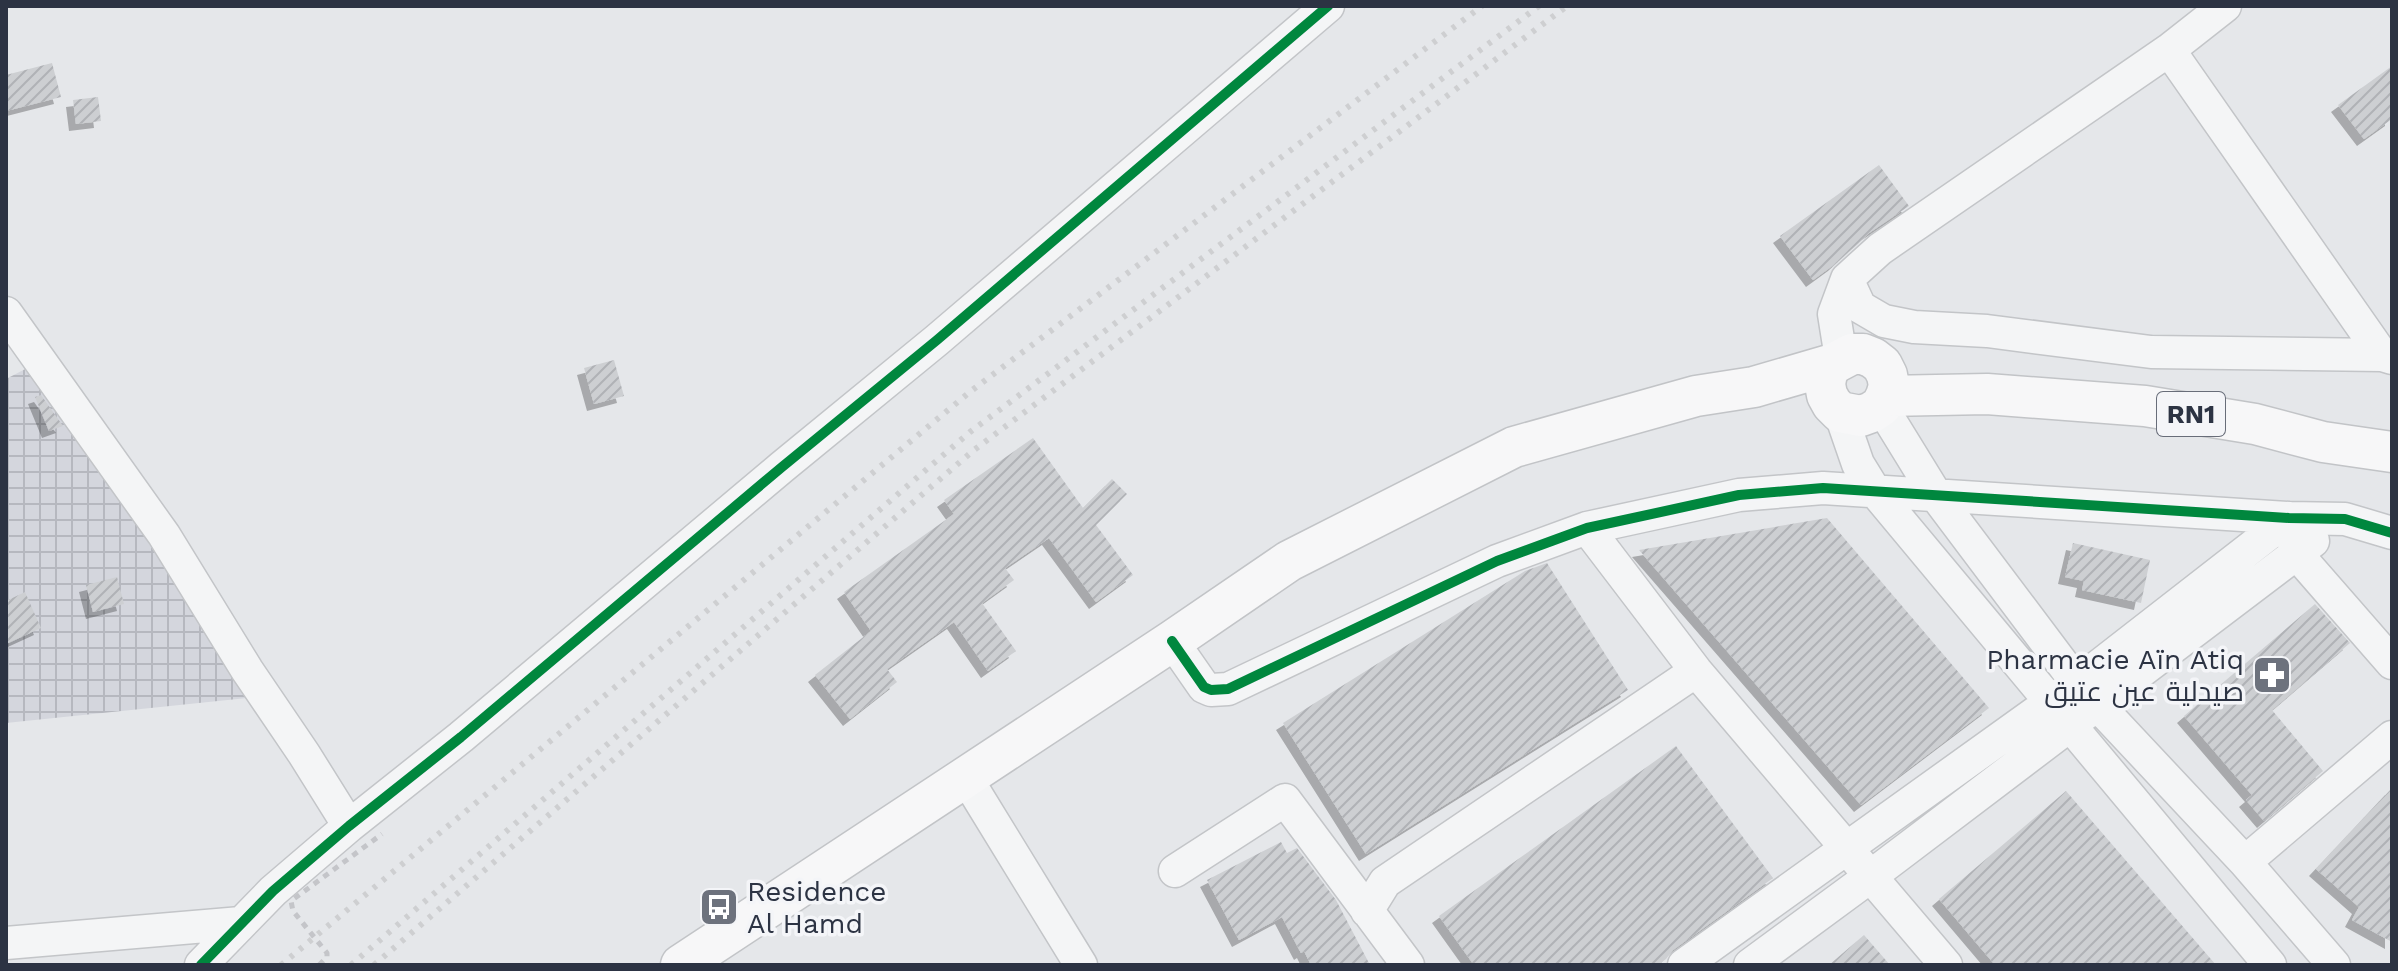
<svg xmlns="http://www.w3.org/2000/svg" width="2398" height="971" viewBox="0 0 2398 971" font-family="'Work Sans',Cairo,sans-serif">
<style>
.industrial{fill:url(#industrial-grid)}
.building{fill:url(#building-hatch);filter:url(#shadow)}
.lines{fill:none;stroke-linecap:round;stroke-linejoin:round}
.minor-casing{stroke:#c3c5c8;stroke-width:35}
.major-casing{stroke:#c2c4c7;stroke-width:43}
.minor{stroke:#f4f5f6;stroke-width:32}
.major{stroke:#f7f7f8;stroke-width:40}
.rail{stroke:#cecfd1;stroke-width:6;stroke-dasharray:4 8;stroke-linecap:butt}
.path-bridge{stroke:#c4c5c9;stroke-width:5;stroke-dasharray:6 6;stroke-linecap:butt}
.cycleway-casing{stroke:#f4f5f8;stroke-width:15}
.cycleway{stroke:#00873e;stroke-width:10}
.labels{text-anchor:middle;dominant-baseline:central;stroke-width:7;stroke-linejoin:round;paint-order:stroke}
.shield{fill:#f4f5f8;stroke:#686d79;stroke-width:2}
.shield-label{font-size:26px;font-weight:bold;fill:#2c3343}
.poi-label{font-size:28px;fill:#2c3343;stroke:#f4f5f8;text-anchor:end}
</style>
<defs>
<pattern id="industrial-grid" width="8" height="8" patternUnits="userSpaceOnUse" patternTransform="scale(2)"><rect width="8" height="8" fill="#d4d6dd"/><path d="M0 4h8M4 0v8" fill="none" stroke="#b6b8bf"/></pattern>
<pattern id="building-hatch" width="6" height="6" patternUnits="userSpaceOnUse" patternTransform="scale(2)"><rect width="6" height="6" fill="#cdcfd2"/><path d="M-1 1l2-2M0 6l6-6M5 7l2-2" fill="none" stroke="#b0b2b6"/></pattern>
<filter id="shadow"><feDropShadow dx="-7" dy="7" stdDeviation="0" flood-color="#0004"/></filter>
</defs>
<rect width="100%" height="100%" fill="#e5e7ea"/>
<path class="industrial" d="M35,364L247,698L6,723V379Z"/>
<path class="building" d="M52,63L61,97L6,111V75Z
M2392,66V119L2364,139L2338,105Z
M98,97L101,121L76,124L73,100Z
M1879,165L1909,206L1869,233L1835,264L1813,280L1780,236Z
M614,360L624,396L594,404L584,368Z
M41,395L63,426L49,431L35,397Z
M1033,438L1083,508L1112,479L1127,494L1096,525L1133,575L1096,602L1049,538L1005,568L1014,580L982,603L1016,651L988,671L954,622L887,669L897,682L850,719L815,675L871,631L844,592L954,514L944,500Z
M1827,518L1989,708L1861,805L1639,550Z
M2073,543L2150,560L2141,603L2082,590L2084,581L2065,577Z
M1547,563L1628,690L1366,854L1283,723L1525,571Z
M117,577L124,604L93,612L86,585Z
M25,592L41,628L6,644V601Z
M2315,604L2350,643L2272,710L2323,771L2264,821L2246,800L2252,795L2184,716Z
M1676,746L1773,878L1673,950L1666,959L1658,965H1474L1439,916Z
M2392,788V942L2352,920L2359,907L2316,869Z
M2066,791L2216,965H1995L1939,899Z
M1281,842L1287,853L1297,848L1336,900L1370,965H1311L1304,951L1301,953L1282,917L1239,940L1207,880Z
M1864,935L1890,965H1829Z"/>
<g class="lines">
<defs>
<path id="minor" d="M2225,6L2169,50L1880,249L1847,279L1860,307L1884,321L1914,327L1987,331L2151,352L2382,355L2392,358
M2169,50L2382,355
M6,313L164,535L247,670L304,754L349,826
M1841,358L1834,314L1847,279
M1881,406L1937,497L2077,683L2245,862L2334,965
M1840,412L1858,464L1874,490L2270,965
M1587,528L1696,671L1946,965
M1172,641L1204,687L1211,690L1228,689L1497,561L1587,528L1739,495L1823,488L2289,518L2345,519L2392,533
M965,776L1081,965
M2245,862L2392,737
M1175,871L1285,800L1408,965
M1367,911L1385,882L1696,671
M6,943L241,923
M201,965L273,891L349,826L461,737L782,467L937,340L1328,6
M1684,965L2077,683L2289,518L2296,553L2392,663
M1750,965L1871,876L2313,541"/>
<path id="major" d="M1886,396L1987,394L2145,406L2255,424L2323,442L2392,452
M681,965L1172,641L1289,561L1514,447L1696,396L1754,387L1833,364L1852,354H1863L1873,358L1882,365L1887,375L1889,386L1886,396L1881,406L1872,412L1861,416L1840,412L1832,404L1827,395L1825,384L1827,373L1833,364"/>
</defs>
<use href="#minor" class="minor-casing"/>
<use href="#major" class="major-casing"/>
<use href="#minor" class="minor"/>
<use href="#major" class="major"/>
<path class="rail" d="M281,965L971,391L1482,6
M351,965L970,432L1539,6
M374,965L974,450L1567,6"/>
<path class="path-bridge" d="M319,965L327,957V953L293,911L291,901L382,834"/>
<defs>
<path id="cycleway" d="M1172,641L1204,687L1211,690L1228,689L1497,561L1587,528L1739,495L1823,488L2289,518L2345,519L2392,533
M201,965L273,891L349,826L461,737L782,467L937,340L1328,6"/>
</defs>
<use href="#cycleway" class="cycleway-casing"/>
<use href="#cycleway" class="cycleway"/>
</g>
<defs>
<symbol id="pharmacy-square" viewBox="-11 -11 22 22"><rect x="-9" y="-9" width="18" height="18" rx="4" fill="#6d727d" stroke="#f4f5f8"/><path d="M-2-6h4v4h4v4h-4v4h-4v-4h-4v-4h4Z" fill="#fff"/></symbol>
<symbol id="bus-square" viewBox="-11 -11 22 22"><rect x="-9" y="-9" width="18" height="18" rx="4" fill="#6d727d" stroke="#f4f5f8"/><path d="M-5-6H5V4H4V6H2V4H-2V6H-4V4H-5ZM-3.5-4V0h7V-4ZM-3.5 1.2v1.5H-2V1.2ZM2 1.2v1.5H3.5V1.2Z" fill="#fff"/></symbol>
</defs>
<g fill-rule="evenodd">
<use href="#pharmacy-square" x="2250" y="653" width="44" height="44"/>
<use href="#bus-square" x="697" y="885" width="44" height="44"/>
</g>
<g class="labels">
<rect class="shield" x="2157" y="392" width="68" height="44" rx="6"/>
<g class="shield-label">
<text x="2191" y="414">RN1</text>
</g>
<g class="poi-label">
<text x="2244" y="659">Pharmacie Aïn Atiq<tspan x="2244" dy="32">صيدلية عين عتيق</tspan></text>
<text x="747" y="891" text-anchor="start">Residence<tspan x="747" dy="32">Al Hamd</tspan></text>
</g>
</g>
<rect width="2398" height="971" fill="none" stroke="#2c3343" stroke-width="16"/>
</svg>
